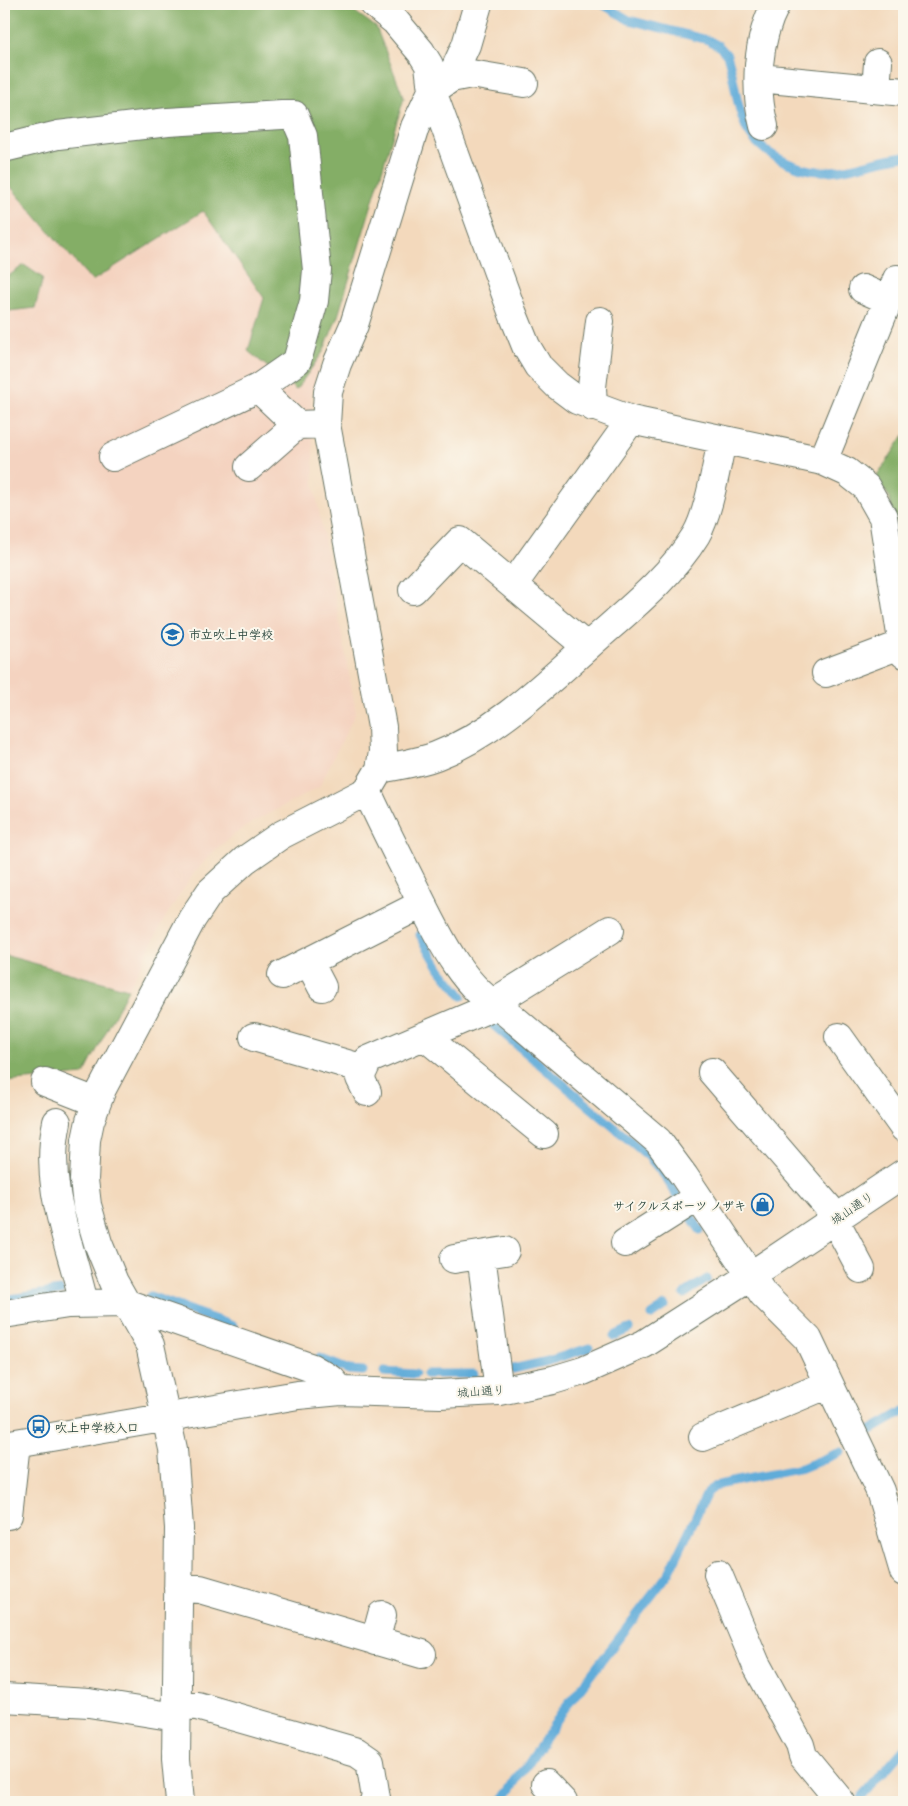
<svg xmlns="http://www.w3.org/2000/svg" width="908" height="1806" viewBox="0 0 908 1806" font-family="Delius,'Klee One',sans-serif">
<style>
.built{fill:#f4d3c0}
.forest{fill:#84ae66;stroke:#52764d}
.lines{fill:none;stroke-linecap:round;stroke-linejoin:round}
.stream{stroke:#61acd9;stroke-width:9}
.minor-casing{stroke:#697464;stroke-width:30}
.minor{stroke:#fff;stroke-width:28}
.labels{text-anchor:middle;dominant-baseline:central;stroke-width:4;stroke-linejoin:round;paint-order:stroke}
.poi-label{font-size:12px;font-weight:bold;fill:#1f3d34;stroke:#fbf7ec;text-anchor:start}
.street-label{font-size:12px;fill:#1f3d34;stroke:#fbf7ec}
</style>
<rect width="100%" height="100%" fill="#fbf7ec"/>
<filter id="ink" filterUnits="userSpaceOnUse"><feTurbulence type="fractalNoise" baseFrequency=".02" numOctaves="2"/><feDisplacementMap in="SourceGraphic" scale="10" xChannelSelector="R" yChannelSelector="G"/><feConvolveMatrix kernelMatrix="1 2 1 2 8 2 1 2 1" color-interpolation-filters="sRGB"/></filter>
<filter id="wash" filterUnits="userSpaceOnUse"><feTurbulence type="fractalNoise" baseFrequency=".0096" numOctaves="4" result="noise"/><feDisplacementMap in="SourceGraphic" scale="20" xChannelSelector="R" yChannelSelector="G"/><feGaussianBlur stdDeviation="1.12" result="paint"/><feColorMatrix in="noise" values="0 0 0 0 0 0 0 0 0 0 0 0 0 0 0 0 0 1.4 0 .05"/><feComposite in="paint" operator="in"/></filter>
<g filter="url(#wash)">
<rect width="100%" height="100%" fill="#f3d9bc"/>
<path class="built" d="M4,162L208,200L323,352L311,393L314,484L356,712L319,787L253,822L233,835L214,851L194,873L166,916L84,1075L39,1055L4,990Z"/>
<path class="forest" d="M4,4H344L376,27L404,98L338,316L323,352L296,390L248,351L264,298L203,211L92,281L4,179Z
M24,265L43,278L35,308L9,311L4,322V279Z
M904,435V530L896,526L889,496L875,479Z
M4,955L128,989L84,1075L4,1082Z"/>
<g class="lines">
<path class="stream" d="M602,4L629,20L708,40L719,46L727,55C735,77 735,103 745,125C751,140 762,149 776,157C826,186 854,163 904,156
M420,935L440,969L462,996
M492,1024L648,1156L664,1175L679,1199
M689,1214L700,1230
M684,1294L707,1279
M150,1296L233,1326
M4,1300L60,1291
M652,1315L665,1306
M614,1336L629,1329
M319,1358L349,1370L363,1371
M513,1369L548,1361L589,1348
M384,1372L415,1374
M426,1374H474
M868,1432L904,1411
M861,1798L904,1749
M500,1802L509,1792L563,1711L669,1573L707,1493L715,1486L727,1483L802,1468L841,1452"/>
</g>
</g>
<g filter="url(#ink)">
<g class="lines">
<defs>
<path id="minor" d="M374,4L395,21L421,52L429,65L432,91L513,314L526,346L538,366L557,385L577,400L631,420L823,461L847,472L866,487L883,517L904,654
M451,78L466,45L478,4
M759,78L904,92
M876,89L878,63
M764,126C754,88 757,39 776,4
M4,148L58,135L168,122L282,115H294L303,136L317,270L314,301L297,361L258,388L113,457
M863,289L888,300
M258,388L297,425
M593,407L592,387L600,321
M823,461L897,279
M249,467L297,425L326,424
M513,585L631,420
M413,590L460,541L587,647
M826,673L903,644
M380,769C398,765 418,763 436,756C495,733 541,688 588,646C626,612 669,579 696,535C709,513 716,467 722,441
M367,791C381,822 396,851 411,881C435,928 458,986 507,1013L658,1141L684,1176L763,1294L808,1339L880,1491L904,1572
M309,962L322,987
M282,975L422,904
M424,1036L544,1134
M254,1037L364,1069
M839,1037L904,1128
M712,1072L828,1207L861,1269
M45,1082L96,1102
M367,1092L360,1078L368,1060L494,1006L504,996L610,930
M57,1122C43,1186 70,1242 84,1303
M625,1243L698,1197
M481,1255L499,1391
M454,1259L505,1251
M4,1314L68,1304L125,1303L312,1368L331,1379L341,1391
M703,1437L829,1384
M4,1445L298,1395L341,1391L440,1394L499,1391L553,1380L583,1371L644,1344L750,1276L904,1173
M8,1515L16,1443
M718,1574L756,1664L800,1745L803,1756L841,1802
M178,1588L200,1589L422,1654
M375,1641L382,1615
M4,1698L89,1703L176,1717
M176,1705L197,1706L357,1752L370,1761L376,1798L374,1802
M546,1784L563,1802
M180,1802L176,1759L179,1528L173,1449L150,1345L114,1282L98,1243L87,1205L84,1180L86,1140L90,1121L102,1089L192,919L210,892L245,860L281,835L367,791L380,769L383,752L382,727L326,424L328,392L337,364L354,325L415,127L432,91L451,78L471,74L524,83"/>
</defs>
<use href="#minor" class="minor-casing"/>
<use href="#minor" class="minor"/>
</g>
</g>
<defs>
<symbol id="school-ring" viewBox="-11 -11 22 22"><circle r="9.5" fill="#fbf7ec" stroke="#1f6fb2" stroke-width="1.5"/><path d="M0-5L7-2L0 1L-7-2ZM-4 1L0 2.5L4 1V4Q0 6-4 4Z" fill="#1f6fb2"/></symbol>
<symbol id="shop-ring" viewBox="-11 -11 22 22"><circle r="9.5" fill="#fbf7ec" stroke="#1f6fb2" stroke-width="1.5"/><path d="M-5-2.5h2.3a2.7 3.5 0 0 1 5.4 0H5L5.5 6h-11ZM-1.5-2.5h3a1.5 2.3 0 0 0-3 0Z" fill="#1f6fb2"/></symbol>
<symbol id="bus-ring" viewBox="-11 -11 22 22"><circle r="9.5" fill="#fbf7ec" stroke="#1f6fb2" stroke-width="1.5"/><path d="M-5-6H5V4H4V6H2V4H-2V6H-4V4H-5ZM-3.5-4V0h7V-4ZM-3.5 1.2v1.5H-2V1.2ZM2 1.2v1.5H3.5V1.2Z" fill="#1f6fb2"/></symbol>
</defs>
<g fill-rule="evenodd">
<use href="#school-ring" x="160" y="622" width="25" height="25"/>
<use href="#shop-ring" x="750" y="1192" width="25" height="25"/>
<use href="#bus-ring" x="26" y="1414" width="25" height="25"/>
</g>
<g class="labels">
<g class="poi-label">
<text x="189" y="634">市立吹上中学校</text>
<text x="746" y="1205" text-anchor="end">サイクルスポーツ ノザキ</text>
<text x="55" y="1427">吹上中学校入口</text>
</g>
<g class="street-label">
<text transform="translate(852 1208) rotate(-34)">城山通り</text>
<text transform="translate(481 1391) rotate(-4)">城山通り</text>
</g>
</g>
<rect width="908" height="1806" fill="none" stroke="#fbf7ec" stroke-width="20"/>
</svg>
